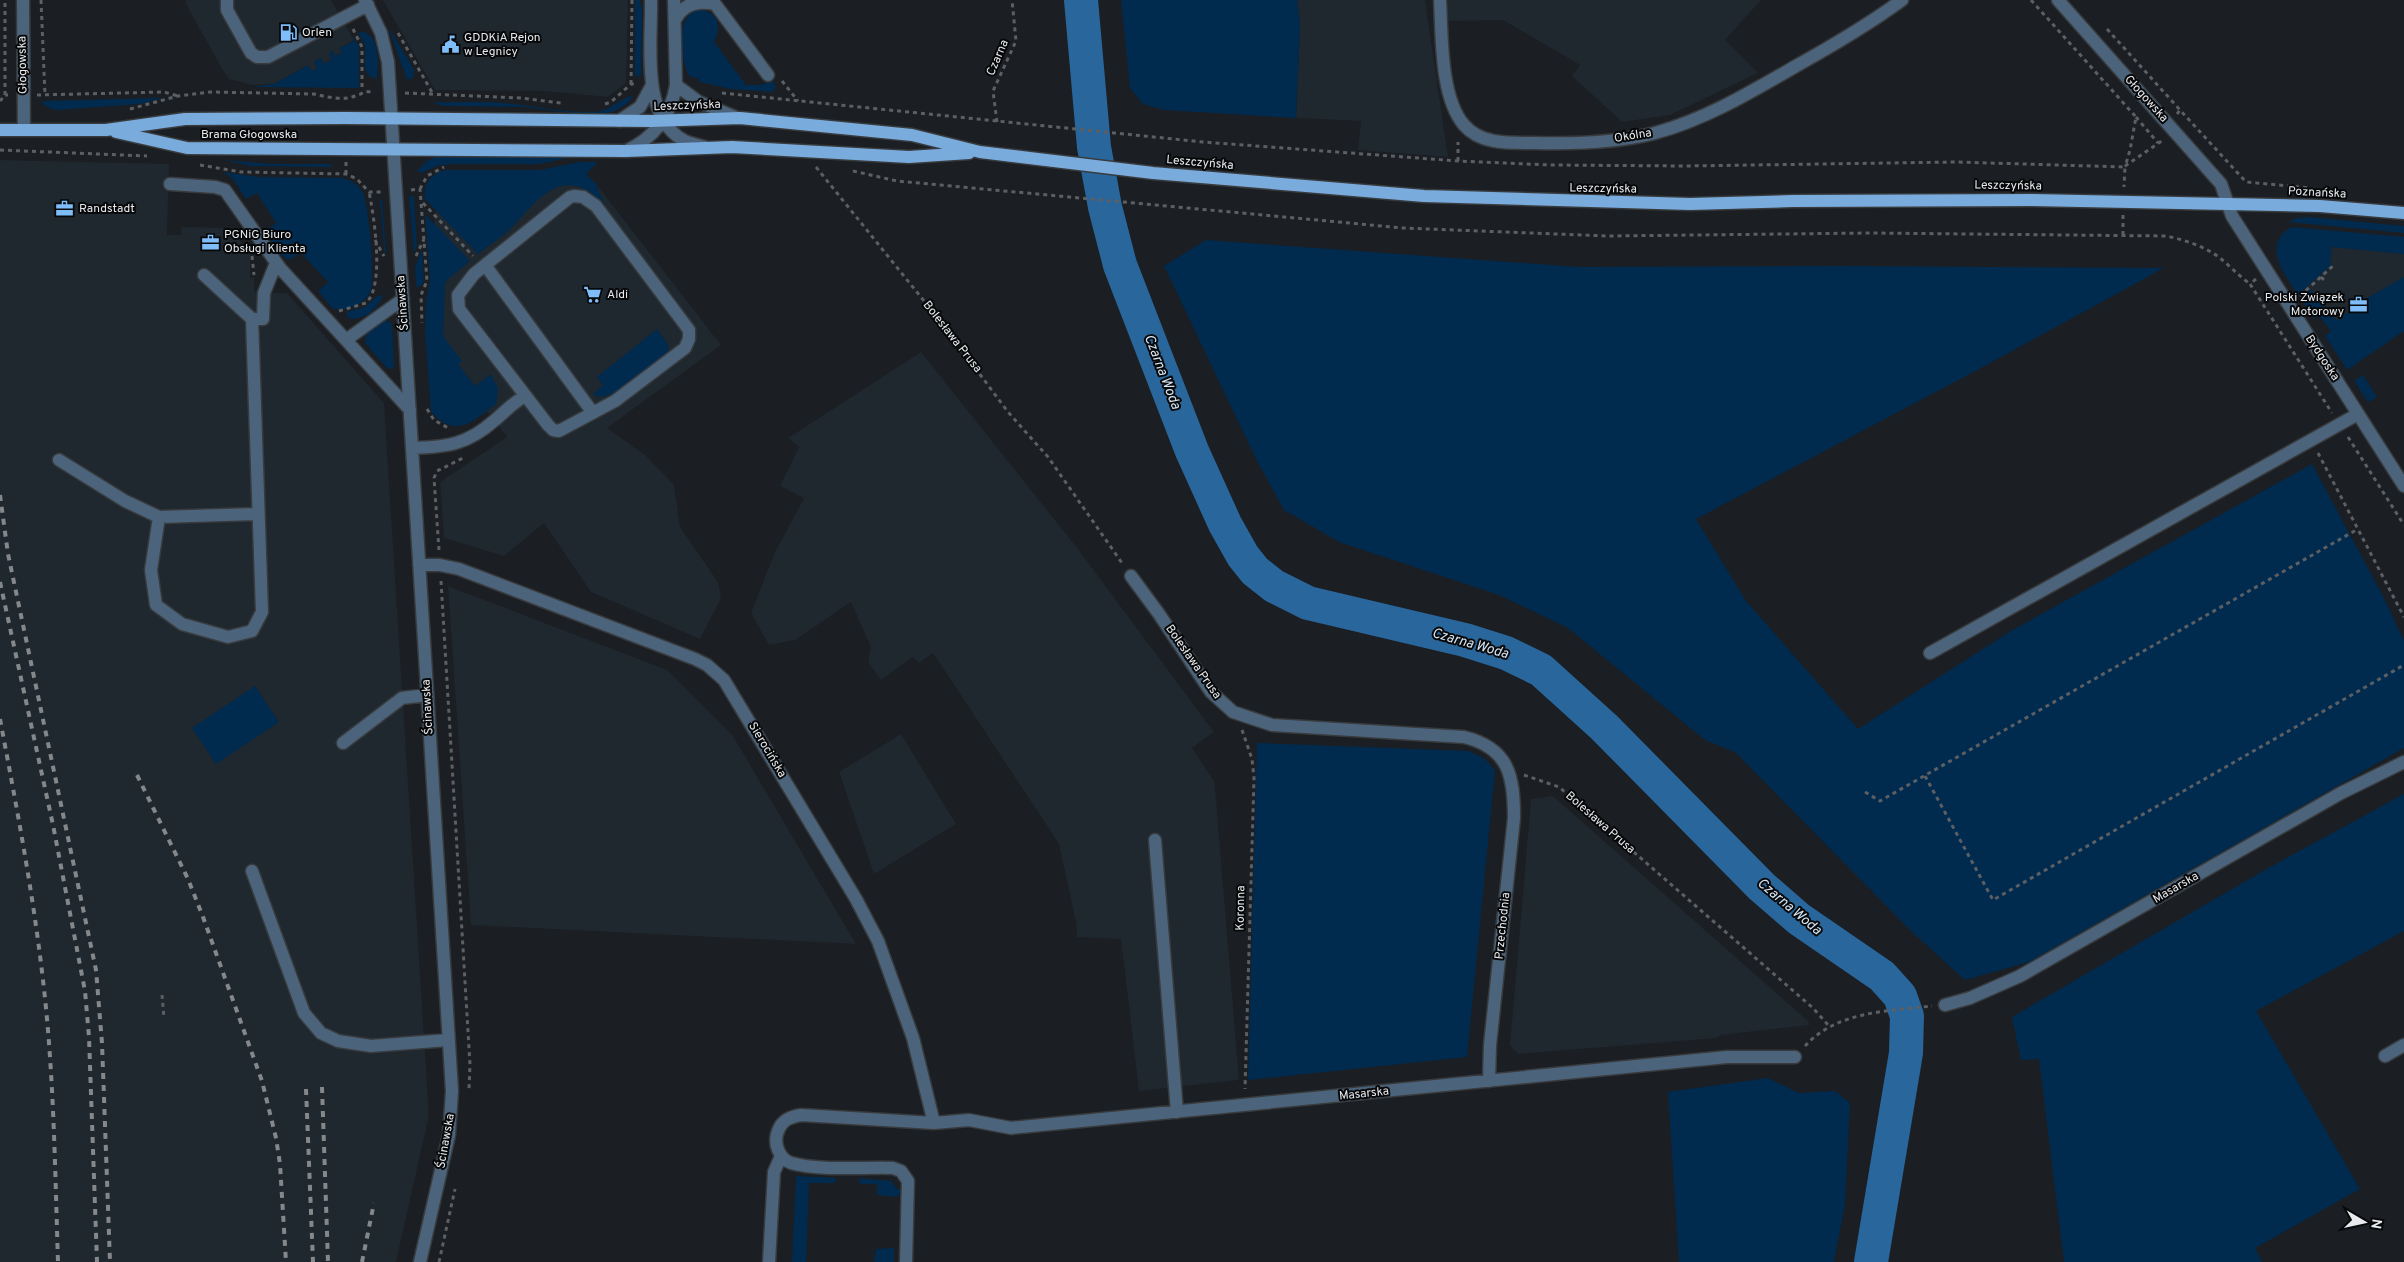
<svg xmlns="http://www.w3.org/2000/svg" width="2404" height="1262" viewBox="0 0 2404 1262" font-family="Overpass,sans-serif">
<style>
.built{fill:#1f272f}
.green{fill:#002b4f}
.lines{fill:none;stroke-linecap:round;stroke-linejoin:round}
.river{stroke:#29669b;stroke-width:34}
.minor-casing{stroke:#383b3e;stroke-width:15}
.major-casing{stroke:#383b3e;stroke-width:15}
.path{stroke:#5c5f63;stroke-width:3;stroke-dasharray:4 4;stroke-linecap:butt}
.minor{stroke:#4c647b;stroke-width:12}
.major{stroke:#79abdc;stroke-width:12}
.rail{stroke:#85888b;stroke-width:4;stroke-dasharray:6 6;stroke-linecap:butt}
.labels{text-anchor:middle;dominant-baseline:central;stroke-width:4;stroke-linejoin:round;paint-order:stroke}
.poi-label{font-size:12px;fill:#e8eaed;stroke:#07080a;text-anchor:start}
.street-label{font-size:12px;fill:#e8eaed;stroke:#07080a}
.water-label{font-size:14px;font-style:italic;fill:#d5e5f5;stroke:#07080a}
</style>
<rect width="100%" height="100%" fill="#1b1e22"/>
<path class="built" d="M187,0H331L354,40L340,48L342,53L335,56L333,51L329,53L333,59L324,64L321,58L314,62L317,68L311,71L308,65L274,84L252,85L229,79L222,69L185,2Z
M383,0H628L626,83L608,97L544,91L435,90Z
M1297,0H1425L1448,157L1358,150L1361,121L1296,118L1300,24Z
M1448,0H1761L1725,40L1758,73L1670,115L1622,122L1572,76L1580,65L1503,20L1448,21Z
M0,160L169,164L167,235H181L182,227L228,228L250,251V278H254V292L287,293L384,403L429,1116L396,1262H0Z
M439,179L575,181L596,184L721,345L607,428L645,455L674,485L680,527L718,582L721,598L700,639L591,592L544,523L504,556L444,538L440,482L507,437L436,347L434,230Z
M2305,242L2404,251V331L2335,336L2281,260Z
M921,352L1078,549L1214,732L1192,748L1214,781L1215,787L1239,1080L1139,1091L1121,939L1077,937L1076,922L1059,844L933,653L919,663L913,657L881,680L868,662L871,647L851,602L795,640L769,645L751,613L775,552L804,498L780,486L799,447L788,438Z
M448,586L667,670L733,736L856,944L471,925Z
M901,734L956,824L874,874L839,772Z
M1553,796L1808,1021L1810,1025L1721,1035L1717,1038L1518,1054L1510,1045L1531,799Z"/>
<path class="green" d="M635,0H640L642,11L641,77L635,76Z
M1121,0H1297L1300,24L1296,118L1164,110L1143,104L1130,88Z
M699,10C719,11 722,27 714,42L746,85H762L771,79L776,87L773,92L731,89L700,82L697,78L689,76C680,58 674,15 699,10Z
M388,26L414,70L413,78L407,80Z
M363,32C381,37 378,64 377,79C360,76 366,61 365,48C365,42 361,38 358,33Z
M353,36L359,46V88L252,87L274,84L308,65L312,71L317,68L314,62L321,58L324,64L332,59L329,53L333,51L335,56L342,53L340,48L354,41Z
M633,96L628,103L615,111L598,116L523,107L443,106L432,102C456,103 479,101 502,103C531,105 562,113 591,112C612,112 618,98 633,96Z
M164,98L140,104L56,110L47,107L41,101Z
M438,156H578L539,164H450L437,166L422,173L417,171L427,161Z
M225,160L270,164H331V167L250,166Z
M580,162H598L586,174L596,184L606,208C598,201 592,192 582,188C550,174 526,215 506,233C497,240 487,247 478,254L425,199C423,184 430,175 444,170H540Z
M223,172L258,177L342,178C351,180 359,185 363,193C369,204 375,279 371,290C366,304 346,313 332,308L318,291L328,282L300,252L290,260C278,257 271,240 266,231L276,223L257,193L246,199L233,179Z
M409,196H414L417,246L414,253Z
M382,198L386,254L384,251L381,210L379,202Z
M425,214L470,261L445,282L443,336L462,361L458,364L475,386L491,374L498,389L496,404C472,422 456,439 431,412L425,333L426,302L430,281Z
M2309,217L2404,226V233L2288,222L2298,218Z
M2291,227L2404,237V254L2332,247L2330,262L2332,264L2298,295C2285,275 2261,245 2291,227Z
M1206,240L1578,267L1838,266L2164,268L1968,375L1696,519L1746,601L1858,729L2011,631L2312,464L2385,600L2404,641V748L2029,962L1965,980L1913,933L1735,752L1705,740L1568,628L1499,595L1339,542L1284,510L1257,461L1164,266Z
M422,249L424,281L421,286L416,287L415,267Z
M2404,277V331L2347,370L2325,336L2331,331L2319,316L2314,319L2300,298L2310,289L2337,321L2362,301Z
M383,295C379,309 362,322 348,318L346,312L365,307L377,296Z
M386,320L392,324L394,366L392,369L387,368L365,343L366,334Z
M657,329L669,346L667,354C653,365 608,408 593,394L603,385L597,377Z
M2363,375L2377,397L2368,402L2354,381Z
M255,686L279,722L216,764L192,728Z
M1257,743L1469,751L1485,759L1495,770L1467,1057L1248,1080Z
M2404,794V931L2256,1011L2360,1189L2255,1248L2262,1262H2064L2039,1059L2021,1060L2012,1017L2270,867Z
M1768,1078L1799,1093L1835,1091L1850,1103L1845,1204L1834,1262H1679L1668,1092Z
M796,1176L836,1178L835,1183H809L806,1262H792Z
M859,1178L891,1181L897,1189H900L901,1193L896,1197L877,1195V1184H860Z
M894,1248V1262H874L876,1249Z"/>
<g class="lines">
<path class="river" d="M1081,0L1094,147L1105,207L1120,265L1192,451L1225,524L1243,556L1255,571L1274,586L1308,603L1465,640L1506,653L1541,670L1604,727L1762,887L1799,919L1882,976L1900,996L1907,1016L1906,1053L1871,1262"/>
<defs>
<path id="minor" d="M23,0L24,130
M227,0V10L251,53L257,57H268L368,5
M365,0L381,33L388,62L452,1091L449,1135L420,1262
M651,0C652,42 640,115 683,140C689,143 697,145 705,147
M712,0L768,75
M1440,0C1442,35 1440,97 1464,125C1481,145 1510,143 1535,143C1574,144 1617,143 1655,133C1706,119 1751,92 1796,66C1832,46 1868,25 1902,0
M2058,0L2221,184L2232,216L2404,486
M675,20C683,4 697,0 715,4
M676,85L699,102L735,117
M619,121L640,107L652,85
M626,151C654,138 671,116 676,85L674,0
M170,184L215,187L225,190L280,268L410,410
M574,196L583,197L596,206L689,330V339L685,348L615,401L559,431L553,430L548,425L459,309L458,295L474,274L570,197Z
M485,265L593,413
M204,275L252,319H263L264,293L276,263
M346,340L403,299
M413,448C448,447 468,444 495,420C505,412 514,401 526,396
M59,460L125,501L159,517L151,570L156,605L182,624L228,637L252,631L262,612L252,319
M159,517L258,514
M419,565H440L459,569L695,659L707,665L724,680L856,899L878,941L913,1038L934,1123
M1131,576L1159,614L1211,692L1233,712L1272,725L1464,737C1509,748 1514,776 1514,818L1490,1045L1489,1081
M1930,653L2358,414
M343,743L402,698L427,695
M1155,840L1177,1112
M252,871L304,1013L321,1033L338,1041L371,1046L448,1040
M1945,1005L1970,998L2020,976L2341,793L2404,762
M2385,1056L2404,1045
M769,1262L774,1172L781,1156
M906,1262L908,1181L901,1171L893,1168C864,1167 818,1171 791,1163C779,1159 773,1143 778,1131C782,1120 790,1117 801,1115L934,1123L969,1120L1011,1128L1727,1057H1795"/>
<path id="major" d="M0,130H106L185,119L346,118L651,121L740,118L912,135L980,152L1153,173L1424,196L1690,204L1793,201L2032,200L2320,206L2404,213
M116,132L187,148L626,151L732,147L909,157L969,153"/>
</defs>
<use href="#minor" class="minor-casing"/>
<use href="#major" class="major-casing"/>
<path class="path" d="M41,0L45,95
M2031,0L2136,117L2130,150L2125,167
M353,29L362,47V91
M2107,29L2180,110
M398,33L433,94
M782,81L798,101
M631,84L632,0
M405,93L521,98L561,103
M722,93L1203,142L1458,161L1550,165L1686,166L1956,162L2125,167L2124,187
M5,95V0
M37,95L164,92L178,96
M0,101L5,95H8
M605,104L611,102L631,84H636
M130,109L178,96L211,92L314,94C327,97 343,101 355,96C365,93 362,91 374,92
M2177,114L2180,110L2246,182L2310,188
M2136,117L2158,143
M997,122L993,91L1016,41L1012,0
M0,150L147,156
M1458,161V142
M200,165L241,172L346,174L357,179L369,192H381
M2125,166L2163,140
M816,167L941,322L1008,412L1048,457L1122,563
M853,171L897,181L1403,228L1608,236L1870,233L2166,236C2185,240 2204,246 2220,258C2230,266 2239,276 2250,284
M346,174V162
M420,189L427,176L444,167
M411,190L420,189L427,281L421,295L422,323
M423,203L473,256
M2123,235V215
M375,240L384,256
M252,256L254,275
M416,256L424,239
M2321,277L2325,281
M2256,279L2250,284L2332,413
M2300,296L2335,264
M339,311L366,303C385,286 374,216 369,192
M427,409L434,420L450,429
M2348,437L2404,525
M2318,453L2404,617
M439,550L434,478L437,471L463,458
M441,581L470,1065L469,1089
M1242,730L1252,759L1254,778L1245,1089
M1524,775L1559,787L1813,1008L1830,1027
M1925,776L1993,900L2404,665
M1865,792L1880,801L2358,529
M162,995L164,1018
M1805,1046C1837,1011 1888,1011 1932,1006
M439,1262L455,1189"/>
<use href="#minor" class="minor"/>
<use href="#major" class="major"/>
<path class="rail" d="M0,495L8,554L96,970L102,1043L110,1262
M0,582L53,825L85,991L89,1037L97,1262
M0,719C17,809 34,898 44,989C54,1079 55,1171 58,1262
M137,775L188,879L203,917L262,1081L276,1138L280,1164L286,1262
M322,1087L328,1262
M306,1089L313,1262
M362,1262L374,1203"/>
</g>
<defs>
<symbol id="fuel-bare" viewBox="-9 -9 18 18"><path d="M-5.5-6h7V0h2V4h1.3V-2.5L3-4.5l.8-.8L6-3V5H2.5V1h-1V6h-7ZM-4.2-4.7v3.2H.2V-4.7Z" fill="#7ebdf9" stroke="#07080a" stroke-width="2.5" paint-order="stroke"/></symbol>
<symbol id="civic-bare" viewBox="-9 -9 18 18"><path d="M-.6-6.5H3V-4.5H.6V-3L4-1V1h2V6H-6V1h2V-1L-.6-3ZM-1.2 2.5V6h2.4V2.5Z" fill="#7ebdf9" stroke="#07080a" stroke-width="2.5" paint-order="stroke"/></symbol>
<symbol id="office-bare" viewBox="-9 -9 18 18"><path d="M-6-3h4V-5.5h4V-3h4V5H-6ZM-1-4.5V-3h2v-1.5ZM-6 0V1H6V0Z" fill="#7ebdf9" stroke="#07080a" stroke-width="2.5" paint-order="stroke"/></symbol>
<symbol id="supermarket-bare" viewBox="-9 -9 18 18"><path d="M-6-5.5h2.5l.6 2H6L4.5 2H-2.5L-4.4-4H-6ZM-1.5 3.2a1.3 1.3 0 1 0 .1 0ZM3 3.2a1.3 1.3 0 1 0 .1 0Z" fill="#7ebdf9" stroke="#07080a" stroke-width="2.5" paint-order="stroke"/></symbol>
</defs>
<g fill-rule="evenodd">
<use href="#fuel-bare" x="276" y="20" width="25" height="25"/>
<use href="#civic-bare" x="438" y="32" width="25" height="25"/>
<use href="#office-bare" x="52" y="196" width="25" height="25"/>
<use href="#office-bare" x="198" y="230" width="25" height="25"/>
<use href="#supermarket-bare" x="580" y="282" width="25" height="25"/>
<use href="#office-bare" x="2346" y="292" width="25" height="25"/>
</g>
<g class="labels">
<g class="poi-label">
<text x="302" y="33">Orlen</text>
<text x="464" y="38">GDDKiA Rejon<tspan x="464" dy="14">w Legnicy</tspan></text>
<text x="79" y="209">Randstadt</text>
<text x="224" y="235">PGNiG Biuro<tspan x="224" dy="14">Obsługi Klienta</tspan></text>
<text x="607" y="295">Aldi</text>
<text x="2344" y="298" text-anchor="end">Polski Związek<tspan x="2344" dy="14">Motorowy</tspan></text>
</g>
<g class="street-label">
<text transform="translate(998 58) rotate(-67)">Czarna</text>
<text transform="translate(23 65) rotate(-91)">Głogowska</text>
<text transform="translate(2146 99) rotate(48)">Głogowska</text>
<text transform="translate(687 106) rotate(-2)">Leszczyńska</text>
<text x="249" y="135">Brama Głogowska</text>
<text transform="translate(1633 136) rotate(-9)">Okólna</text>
<text transform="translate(1200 163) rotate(5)">Leszczyńska</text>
<text transform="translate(2008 186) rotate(1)">Leszczyńska</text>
<text transform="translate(1603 189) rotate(1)">Leszczyńska</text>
<text transform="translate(2317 193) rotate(3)">Poznańska</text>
<text transform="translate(403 303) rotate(-94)">Ścinawska</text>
<text transform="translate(952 337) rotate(52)">Bolesława Prusa</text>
<text transform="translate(2322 358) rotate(57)">Bydgoska</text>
<text transform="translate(1193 662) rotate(55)">Bolesława Prusa</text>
<text transform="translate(428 707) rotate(-93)">Ścinawska</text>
<text transform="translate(767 750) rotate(59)">Sierocińska</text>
<text transform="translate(1600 823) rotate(41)">Bolesława Prusa</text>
<text transform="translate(2176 888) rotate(-30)">Masarska</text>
<text transform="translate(1241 908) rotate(-89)">Koronna</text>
<text transform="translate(1503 926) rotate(-84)">Przechodnia</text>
<text transform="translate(1364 1094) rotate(-6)">Masarska</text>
<text transform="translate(446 1141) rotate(-80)">Ścinawska</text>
</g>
<g class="water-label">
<text transform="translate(1162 372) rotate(69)">Czarna Woda</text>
<text transform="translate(1470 644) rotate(16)">Czarna Woda</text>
<text transform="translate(1789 907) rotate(40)">Czarna Woda</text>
</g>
</g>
<g transform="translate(2364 1222) rotate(99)" stroke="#07080a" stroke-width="4" paint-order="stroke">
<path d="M0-4L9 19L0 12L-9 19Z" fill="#e8eaed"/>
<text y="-8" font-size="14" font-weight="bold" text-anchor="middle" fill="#e8eaed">N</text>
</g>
</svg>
